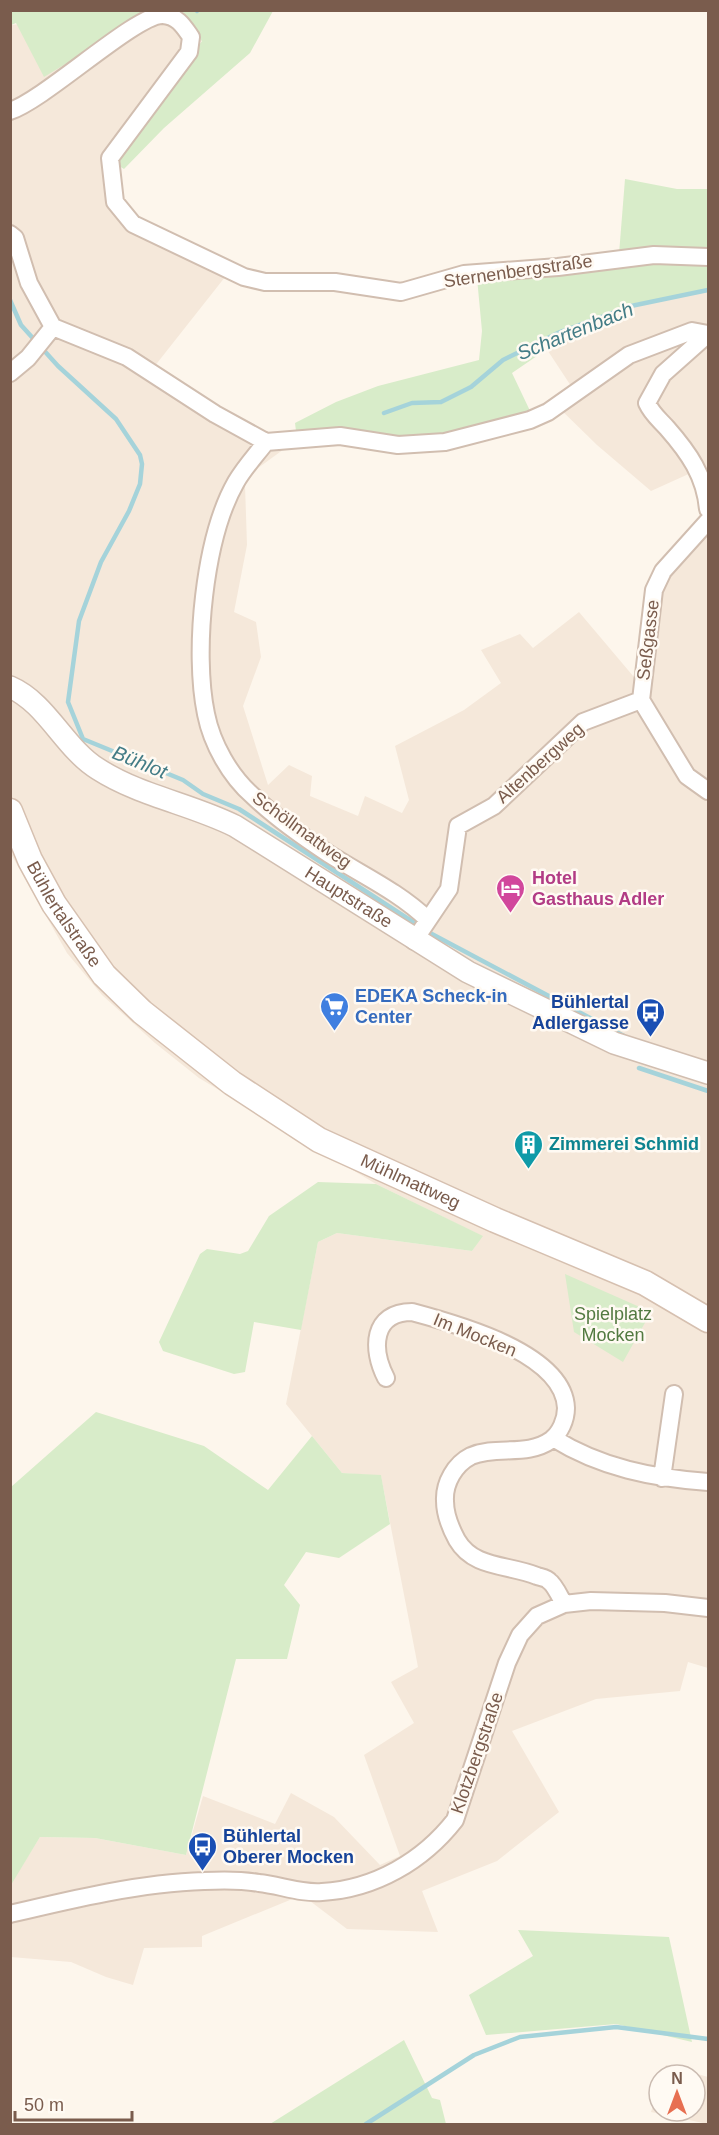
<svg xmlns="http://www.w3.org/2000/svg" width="719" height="2135" viewBox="0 0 719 2135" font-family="Arial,sans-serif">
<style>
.residential{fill:#f5e8da}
.green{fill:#d8ecc9}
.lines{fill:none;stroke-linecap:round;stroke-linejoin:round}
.stream{stroke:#a5d3da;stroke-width:4.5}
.minor-casing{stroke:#d1beb0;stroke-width:20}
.tertiary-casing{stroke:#d1beb0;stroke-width:24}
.secondary-casing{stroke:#d6c0b0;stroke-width:27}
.minor{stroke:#fff;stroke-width:16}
.tertiary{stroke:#fff;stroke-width:21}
.secondary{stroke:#fff;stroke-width:24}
.labels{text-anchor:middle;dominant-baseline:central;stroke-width:5;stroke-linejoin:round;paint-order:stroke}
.street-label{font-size:18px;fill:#7a5c4d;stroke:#fffaf3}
.hotel-label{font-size:18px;font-weight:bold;fill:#b23c85;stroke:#fffaf3;text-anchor:start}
.shop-label{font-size:18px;font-weight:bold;fill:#366cbe;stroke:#fffaf3;text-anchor:start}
.transit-label{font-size:18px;font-weight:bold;fill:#164399;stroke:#fffaf3;text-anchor:end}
.culture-label{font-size:18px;font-weight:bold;fill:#0d838f;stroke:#fffaf3;text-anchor:start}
.park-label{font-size:18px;fill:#537a41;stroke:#fffaf3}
.water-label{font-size:20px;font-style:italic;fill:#437c86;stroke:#fffaf3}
</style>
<rect width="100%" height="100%" fill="#fdf6ec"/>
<path class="residential" d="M153,11H173L202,40L119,154L116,164L120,197L135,222L229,272L154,367L253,430L291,444L258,468L245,485L247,545L234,612L256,622L261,657L243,706L268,785L289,765L312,776L310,796L358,816L365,796L402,813L409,800L395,746L464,710L501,683L481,650L520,634L533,648L579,612L639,683L645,604L697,524L701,514L702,495L693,472L651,491L597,445L554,403L573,389L546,348L630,304L708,291V1668L688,1662L680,1691L596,1699L512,1731L559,1812L497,1861L422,1891L438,1932L347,1929L302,1895L202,1936V1947L144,1948L133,1985L106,1977L71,1962L11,1957L10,1885L40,1837L95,1838L186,1855L203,1796L275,1824L291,1793L334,1817L380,1865L400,1856L364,1755L414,1723L391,1682L418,1667L381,1476L342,1473L286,1404L318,1242L337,1233L472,1251L482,1236L376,1184L199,1078L155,1043L102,995L67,953L11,854V25Z
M666,2065L708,2077V2124L651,2112L659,2086V2111H695V2075H663Z"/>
<path class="green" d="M11,11H153L44,77L16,23L11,25Z
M173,11H273L250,53L164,128L124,169L116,164L119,154L202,41Z
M625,179L677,189H708V252L619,254Z
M657,259L708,261V291L630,304L572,332L512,373L532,415L482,429L416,439L302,434L296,431L295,423L336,402L378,386L479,360L482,331L477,278L558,275Z
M318,1182L376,1184L483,1236L472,1251L337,1233L318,1242L301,1330L254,1322L245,1372L234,1374L163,1351L159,1342L200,1254L207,1249L240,1254L248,1251L269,1216Z
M565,1274L651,1312L623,1362L574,1332Z
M96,1412L204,1446L268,1490L312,1436L342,1473L381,1475L390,1524L339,1558L306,1552L284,1585L300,1605L287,1659H236L186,1855L95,1838L40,1837L11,1885V1487Z
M518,1930L669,1937L692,2042L616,2024L486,2035L469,1995L533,1956Z
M404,2040L432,2098L440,2100L446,2124H270Z"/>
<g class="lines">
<path class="stream" d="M197,11L198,10
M10,300L21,325L58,366L116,419L140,455L142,464L140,484L129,511L101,562L79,621L68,702L83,739L183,780L203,794L239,809L430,933L624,1036
M384,413L412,403L441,402L471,387L503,360L560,332L631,306L708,290
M639,1068L708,1091
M366,2124L474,2055L520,2037L616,2027L708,2039"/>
<defs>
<path id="minor" d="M10,111C46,99 136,14 163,15C178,16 184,27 191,37L189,52L110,158L115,202L133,224L244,277L265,282H335L401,292L464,274L558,267L654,255L708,257
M10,234L15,238L29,283L53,327
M53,327L127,357L215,414L266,442L340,436L398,445L445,442L530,420L548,412L629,355L692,331L708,334
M708,334L663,374L647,403C652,414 659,419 667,428C689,453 705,476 708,509
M10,373L28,358L53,327
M266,442C256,455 244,468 236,482C204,538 193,652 206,714C212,744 230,776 253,796C275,817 303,837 329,854C362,875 399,892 427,919
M708,521L663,571L654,590L641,700L687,776L708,791
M414,941L449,889L458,826L494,806L583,722L641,700
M386,1378C371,1349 372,1312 412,1312C457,1324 564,1353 566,1408C566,1420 560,1433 551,1440C527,1457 497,1445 471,1456C455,1464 444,1483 445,1501C445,1514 451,1529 457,1540C474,1569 508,1564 537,1576C540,1577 547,1578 549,1581C555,1585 560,1597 564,1604
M553,1438C601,1468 653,1478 708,1482
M662,1478L674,1394
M10,1914C73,1899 140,1883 204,1881C222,1880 242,1880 259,1883C279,1885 302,1894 322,1892C375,1889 423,1861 455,1820L507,1663L520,1635L537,1616L564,1604L591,1601L665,1603L708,1608"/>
<g id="tertiary">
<path id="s1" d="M10,687C47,703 64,748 98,769C140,796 191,804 235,826L468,972L614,1043L708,1073"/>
</g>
<g id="secondary">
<path id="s2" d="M10,811L30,860L54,904L104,975L142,1012L232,1083L319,1140L495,1220L645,1283L708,1320"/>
</g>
</defs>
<use href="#minor" class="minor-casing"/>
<use href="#tertiary" class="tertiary-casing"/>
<use href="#secondary" class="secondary-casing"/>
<use href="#minor" class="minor"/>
<use href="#tertiary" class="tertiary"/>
<use href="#secondary" class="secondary"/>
</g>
<defs>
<symbol id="hotel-pin" viewBox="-11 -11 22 30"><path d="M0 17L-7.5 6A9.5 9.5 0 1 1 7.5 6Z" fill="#d1479c" stroke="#fffaf3"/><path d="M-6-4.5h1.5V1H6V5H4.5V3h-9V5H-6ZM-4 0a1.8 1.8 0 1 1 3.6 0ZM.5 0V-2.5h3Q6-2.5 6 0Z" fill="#fff"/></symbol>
<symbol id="supermarket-pin" viewBox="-11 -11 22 30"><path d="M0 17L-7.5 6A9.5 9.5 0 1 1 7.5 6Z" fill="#3f7fe0" stroke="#fffaf3"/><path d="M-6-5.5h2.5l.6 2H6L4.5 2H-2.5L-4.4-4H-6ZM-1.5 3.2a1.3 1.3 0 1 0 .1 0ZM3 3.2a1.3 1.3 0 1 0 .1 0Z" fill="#fff"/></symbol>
<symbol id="bus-pin" viewBox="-11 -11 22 30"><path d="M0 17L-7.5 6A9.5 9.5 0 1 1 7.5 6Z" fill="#1a4fb4" stroke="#fffaf3"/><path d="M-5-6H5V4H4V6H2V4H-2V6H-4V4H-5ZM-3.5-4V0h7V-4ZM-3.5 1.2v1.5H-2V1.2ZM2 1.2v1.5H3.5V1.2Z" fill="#fff"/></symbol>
<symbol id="building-pin" viewBox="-11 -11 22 30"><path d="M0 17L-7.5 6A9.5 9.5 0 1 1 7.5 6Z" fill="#0f9aa8" stroke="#fffaf3"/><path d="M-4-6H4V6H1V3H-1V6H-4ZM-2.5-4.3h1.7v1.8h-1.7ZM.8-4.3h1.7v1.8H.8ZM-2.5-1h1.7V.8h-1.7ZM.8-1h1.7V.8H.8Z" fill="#fff"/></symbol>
</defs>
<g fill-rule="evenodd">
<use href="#hotel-pin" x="494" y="872" width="33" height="45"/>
<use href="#supermarket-pin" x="318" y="990" width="33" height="45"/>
<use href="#bus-pin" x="634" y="996" width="33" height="45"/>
<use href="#building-pin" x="512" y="1128" width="33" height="45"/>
<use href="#bus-pin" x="186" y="1830" width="33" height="45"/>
</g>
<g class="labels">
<g class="street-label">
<text transform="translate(518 271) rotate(-8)">Sternenbergstraße</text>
<text transform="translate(648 640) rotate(-83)">Seßgasse</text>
<text transform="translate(540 763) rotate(-42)">Altenbergweg</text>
<text transform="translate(302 830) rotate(36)">Schöllmattweg</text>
<text stroke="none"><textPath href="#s1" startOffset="404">Hauptstraße</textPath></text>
<text stroke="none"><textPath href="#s2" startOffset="117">Bühlertalstraße</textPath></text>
<text stroke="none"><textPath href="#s2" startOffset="562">Mühlmattweg</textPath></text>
<text transform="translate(475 1335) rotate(22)">Im Mocken</text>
<text transform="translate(477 1753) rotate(-71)">Klotzbergstraße</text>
</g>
<g class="hotel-label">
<text x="532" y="878">Hotel<tspan x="532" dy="21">Gasthaus Adler</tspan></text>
</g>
<g class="shop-label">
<text x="355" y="996">EDEKA Scheck-in<tspan x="355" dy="21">Center</tspan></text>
</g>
<g class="transit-label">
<text x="629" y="1002">Bühlertal<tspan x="629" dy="21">Adlergasse</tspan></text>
<text x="223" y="1836" text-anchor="start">Bühlertal<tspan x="223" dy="21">Oberer Mocken</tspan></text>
</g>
<g class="culture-label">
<text x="549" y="1144">Zimmerei Schmid</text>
</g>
<g class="park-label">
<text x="613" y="1314">Spielplatz<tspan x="613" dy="21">Mocken</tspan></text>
</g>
<g class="water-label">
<text transform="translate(575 331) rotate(-22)">Schartenbach</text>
<text transform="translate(140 762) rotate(22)">Bühlot</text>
</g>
</g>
<rect width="719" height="2135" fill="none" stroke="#7a5c4d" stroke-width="24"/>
<g transform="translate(677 2093)"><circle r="28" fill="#fffaf3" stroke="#cabbb1" stroke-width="1.5"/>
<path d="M0-4.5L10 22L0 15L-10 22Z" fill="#e76f51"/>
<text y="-9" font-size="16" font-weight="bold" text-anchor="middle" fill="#7a5c4d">N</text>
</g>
<path d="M15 2111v9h117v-9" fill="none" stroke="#7a5c4d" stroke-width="3"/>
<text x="24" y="2111" font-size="18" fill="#7a5c4d" stroke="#fffaf3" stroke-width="4.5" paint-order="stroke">50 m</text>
</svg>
